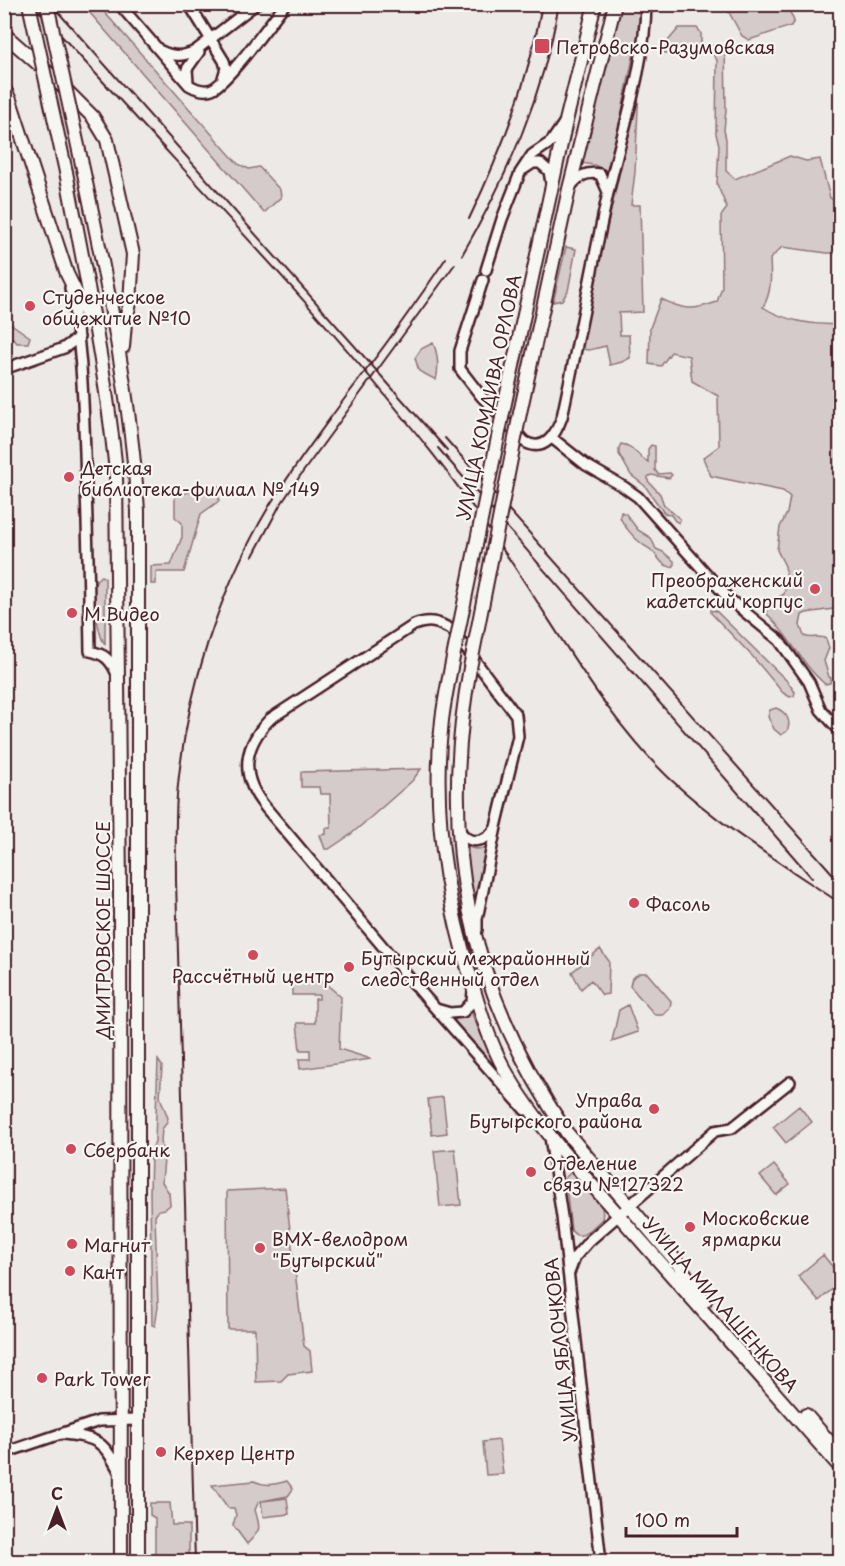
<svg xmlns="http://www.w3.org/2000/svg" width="845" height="1566" viewBox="0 0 845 1566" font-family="'Playpen Sans',sans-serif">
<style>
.green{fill:#d4cbca;stroke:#8f757a;stroke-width:1.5}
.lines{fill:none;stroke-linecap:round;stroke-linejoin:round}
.minor-casing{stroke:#4a1f2b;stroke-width:14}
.major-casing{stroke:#4a1f2b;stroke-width:16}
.minor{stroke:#f6f6f2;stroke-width:9}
.major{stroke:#f6f6f2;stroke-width:12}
.rail{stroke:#4a1f2b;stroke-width:2}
.major-bridge-casing{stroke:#4a1f2b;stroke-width:16;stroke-linecap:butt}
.major-bridge{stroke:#f6f6f2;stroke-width:12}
.poi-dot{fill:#d1495b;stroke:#f6f6f2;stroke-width:2}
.labels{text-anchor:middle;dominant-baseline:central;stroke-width:4.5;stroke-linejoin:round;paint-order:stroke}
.poi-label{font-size:18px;fill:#4a1f2b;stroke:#f6f6f2;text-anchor:start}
.street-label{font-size:18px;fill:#4a1f2b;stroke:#f6f6f2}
</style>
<rect width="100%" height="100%" fill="#ece9e6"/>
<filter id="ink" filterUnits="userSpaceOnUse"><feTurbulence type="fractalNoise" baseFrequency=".0167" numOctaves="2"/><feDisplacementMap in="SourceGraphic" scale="12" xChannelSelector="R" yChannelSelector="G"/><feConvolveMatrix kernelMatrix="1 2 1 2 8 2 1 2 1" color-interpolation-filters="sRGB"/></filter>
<g filter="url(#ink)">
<path class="green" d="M83,5H98L238,164L249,169L259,167L280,190L281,197L264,213Z
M620,5H640V24L610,169L607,171L594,165L581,163Z
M725,5H785L788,8L794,21L791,26L749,40L742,36Z
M679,28H697L701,33V52L697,54L665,53L662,48Z
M725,45L726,110L724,130L726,139V171L735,179L790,156L806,161L820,159L830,198L840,203V253H827L782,247L770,259C771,276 772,292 763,307C784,321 816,326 840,324V608L806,613L802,615L800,625L804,636C812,640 818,634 826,639L829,648L824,661L829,677L831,678L830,683L825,684C802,665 789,635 767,614L768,604L784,594L787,579L785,566L777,550L780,527L787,513L790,497L783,491L711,476L703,458L719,446L718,396L692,381L689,356L671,352L661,366L649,364L650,328L661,299C684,310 692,311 717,302L722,287L721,216L727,208L717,184L719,145L716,134L717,60L711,52V46Z
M639,87L635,172L631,205H640L643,312L619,313L620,335H629L630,358L622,362L610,365L606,346L589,350L582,349L584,340L582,339Z
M566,247L576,249L568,291L562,300L553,302Z
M4,319L30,337L28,343H17L13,338L5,340Z
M433,343C438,353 439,369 436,380L419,371L415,358L421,349Z
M621,444C633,445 638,457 648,462V449L651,445L655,446V470L658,474L670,473L672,475L669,478L651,475L648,477V481L660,494L664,505L680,519L679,523L675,521L671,515L664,513L645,486L631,475L619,454V448Z
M218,486L219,501L201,514L184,572H156V584H151V566L171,565L182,537V523L175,517V495Z
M621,512L626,514L638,530L651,538L656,549L663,552L674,561V566L671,567C661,565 660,559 653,552C650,548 645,547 641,543C634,538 623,525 620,517Z
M101,576L105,578V644C98,636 92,594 95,583C96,580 98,578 101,576Z
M711,610L716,611L787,681L795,692L794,696L790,697L783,693L753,657L711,613Z
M776,708C786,712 792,721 787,731L781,735L774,729L768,717L770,710Z
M421,769L412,781L363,824L350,835L329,849H325L320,835L326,834V828H331L330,794H320L319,787H301V772Z
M465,846L475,849L488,848L476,907L468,878Z
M600,949L609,961L608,994L602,995L591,980L581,989L572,972Z
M640,973H647L671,1001L670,1008L663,1015H655L630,986L632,978Z
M324,982L341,997L339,1049L371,1059L300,1069L299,1059H310V1050H300L297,1023H315V999H319V995H292V983Z
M628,1005L638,1032L612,1041L619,1010Z
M470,1010L497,1070L453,1021Z
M158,1060L162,1066L160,1097L168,1118L166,1124L162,1129L161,1141L164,1159L162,1182L169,1193L170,1205L165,1209L159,1210L155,1216L158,1307L155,1326L152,1325L150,1192L151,1153L155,1141Z
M443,1097L447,1133L432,1135L428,1099Z
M799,1106L812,1122L786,1143L773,1127Z
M455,1149L461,1205L440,1207L434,1151Z
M774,1165L790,1184L776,1195L760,1176Z
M570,1173L575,1174C586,1186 607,1202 602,1219C593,1227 580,1244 571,1230L565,1178Z
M285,1188L304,1346L310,1351L312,1371L288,1374L281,1381L256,1382L255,1329H228L227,1191Z
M823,1255L840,1276V1282L819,1301L798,1276Z
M499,1440L503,1474L486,1475L483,1442Z
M254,1481C266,1487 275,1484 287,1481L293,1489L288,1496L262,1501L287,1498L289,1514L263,1517L261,1501L258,1503L255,1510C261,1529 261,1530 247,1544L233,1525L236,1515L234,1508H228L212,1485Z
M150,1503H170L172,1525H189V1561H149V1558L155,1557V1518L150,1515Z"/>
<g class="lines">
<defs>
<path id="minor" d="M119,4L189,85C196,89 204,92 212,89C227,83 272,21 285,4
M189,4L224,61L226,68L223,78
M161,51C173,57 183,57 195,51L256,4
M188,82L187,69L199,52
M524,169L533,163H540L549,171L551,183
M570,187C579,176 586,171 600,174L608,192
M486,270L502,219L520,173L532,155L551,142L564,123
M483,280L460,351V369L481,396L525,442C545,453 556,434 562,417C578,343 592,267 608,193C622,130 645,69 646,4
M70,288C82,343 83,398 85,453C87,519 89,585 90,651C104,654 110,659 116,672
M4,369L64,348L79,337
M552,438L586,465L624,487L638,497L729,599L779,640L809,682L821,710L840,731
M459,829C468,846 485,843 495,829
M477,930V919L496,827L518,736L516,715L452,630C438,622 430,619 414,625L270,719C242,748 240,777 266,808L427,999L525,1110
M436,1009L450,1013L463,1012L472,1002L473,991
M550,1137L562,1217L601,1562
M569,1273L575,1257L589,1241L715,1131L732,1128L790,1082
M63,1434C99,1438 103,1441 120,1473
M4,1453L99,1421L137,1420"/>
<path id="major" d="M4,34L53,77L93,117L107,140L133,254L130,303L125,323L123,347
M4,88L10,100L67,274L88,317
M66,172C85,272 106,371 116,472L120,890L121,1562
M85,178C108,288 131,399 138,511V1562
M506,398L566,121L595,4
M520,413L569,189L615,4
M455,648C450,672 445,696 442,720C432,806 445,894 470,976C479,1008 489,1041 505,1070C521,1099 542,1126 563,1152L840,1467
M470,668C438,841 468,987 567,1133L676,1261L705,1301
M806,1415L840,1454"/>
</defs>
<use href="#minor" class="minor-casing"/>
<use href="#major" class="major-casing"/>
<use href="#minor" class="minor"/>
<use href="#major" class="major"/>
<path class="rail" d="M33,4C160,148 296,283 416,433C456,482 493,533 527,586C570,652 611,722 668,777C720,826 782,864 840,903
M51,4L447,450
M469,219C502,150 529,80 542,4
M462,255C508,175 543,96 559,4
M445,438L840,882
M438,448L812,878
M253,556L279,507L300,476L455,264
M195,1562L176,881C176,852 175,823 177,795C186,692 218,591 271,503C293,468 318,435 342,402C378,355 413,308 446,258"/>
<defs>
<path id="major-bridge" d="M29,4L66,172
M47,4L85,178
M455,648L506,398
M470,668L520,413"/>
</defs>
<use href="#major-bridge" class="major-bridge-casing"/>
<use href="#major-bridge" class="major-bridge"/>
</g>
</g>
<g class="poi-dot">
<rect x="534" y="38" width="16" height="16" rx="3"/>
<circle cx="30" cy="306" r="6"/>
<circle cx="69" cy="477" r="6"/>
<circle cx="815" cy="589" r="6"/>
<circle cx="72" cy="613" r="6"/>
<circle cx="634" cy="903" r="6"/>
<circle cx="253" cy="955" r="6"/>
<circle cx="349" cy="967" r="6"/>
<circle cx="654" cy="1109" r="6"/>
<circle cx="71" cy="1149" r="6"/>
<circle cx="531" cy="1172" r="6"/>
<circle cx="690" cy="1227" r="6"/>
<circle cx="72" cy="1244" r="6"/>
<circle cx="260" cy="1248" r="6"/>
<circle cx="70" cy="1271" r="6"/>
<circle cx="42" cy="1378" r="6"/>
<circle cx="161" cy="1452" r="6"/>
</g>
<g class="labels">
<g class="poi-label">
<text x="556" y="46">Петровско-Разумовская</text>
<text x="42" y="296">Студенческое<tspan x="42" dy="21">общежитие №10</tspan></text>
<text x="81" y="467">Детская<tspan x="81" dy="21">библиотека-филиал № 149</tspan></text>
<text x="803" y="579" text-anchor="end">Преображенский<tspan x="803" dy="21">кадетский корпус</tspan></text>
<text x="84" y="613">М.Видео</text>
<text x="646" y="903">Фасоль</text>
<text x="361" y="957">Бутырский межрайонный<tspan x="361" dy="21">следственный отдел</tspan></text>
<text x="253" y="975" text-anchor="middle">Рассчётный центр</text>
<text x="642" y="1099" text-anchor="end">Управа<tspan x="642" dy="21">Бутырского района</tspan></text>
<text x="83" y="1149">Сбербанк</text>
<text x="543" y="1162">Отделение<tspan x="543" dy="21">связи №127322</tspan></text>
<text x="702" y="1217">Московские<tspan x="702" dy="21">ярмарки</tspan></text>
<text x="272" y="1238">BMX-велодром<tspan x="272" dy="21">"Бутырский"</tspan></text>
<text x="84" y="1244">Магнит</text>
<text x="82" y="1271">Кант</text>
<text x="54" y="1378">Park Tower</text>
<text x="173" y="1452">Керхер Центр</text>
</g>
<g class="street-label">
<text transform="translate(488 397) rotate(-78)">УЛИЦА КОМДИВА ОРЛОВА</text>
<text transform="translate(102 930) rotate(-90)">ДМИТРОВСКОЕ ШОССЕ</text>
<text transform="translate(721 1304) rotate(49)">УЛИЦА МИЛАШЕНКОВА</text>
<text transform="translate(560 1350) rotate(-96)">УЛИЦА ЯБЛОЧКОВА</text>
</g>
</g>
<rect width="845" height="1566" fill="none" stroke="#f6f6f2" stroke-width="24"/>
<rect x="12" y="12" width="821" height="1542" fill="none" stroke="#4a1f2b" stroke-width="2" filter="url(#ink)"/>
<g transform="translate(57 1509)" stroke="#f6f6f2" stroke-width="4.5" paint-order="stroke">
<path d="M0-4.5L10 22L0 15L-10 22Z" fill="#4a1f2b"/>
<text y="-9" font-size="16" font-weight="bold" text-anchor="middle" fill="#4a1f2b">С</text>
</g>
<path d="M626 1527v9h111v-9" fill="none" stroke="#4a1f2b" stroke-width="3"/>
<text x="635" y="1527" font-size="18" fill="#4a1f2b" stroke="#f6f6f2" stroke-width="4.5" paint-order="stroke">100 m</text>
</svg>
